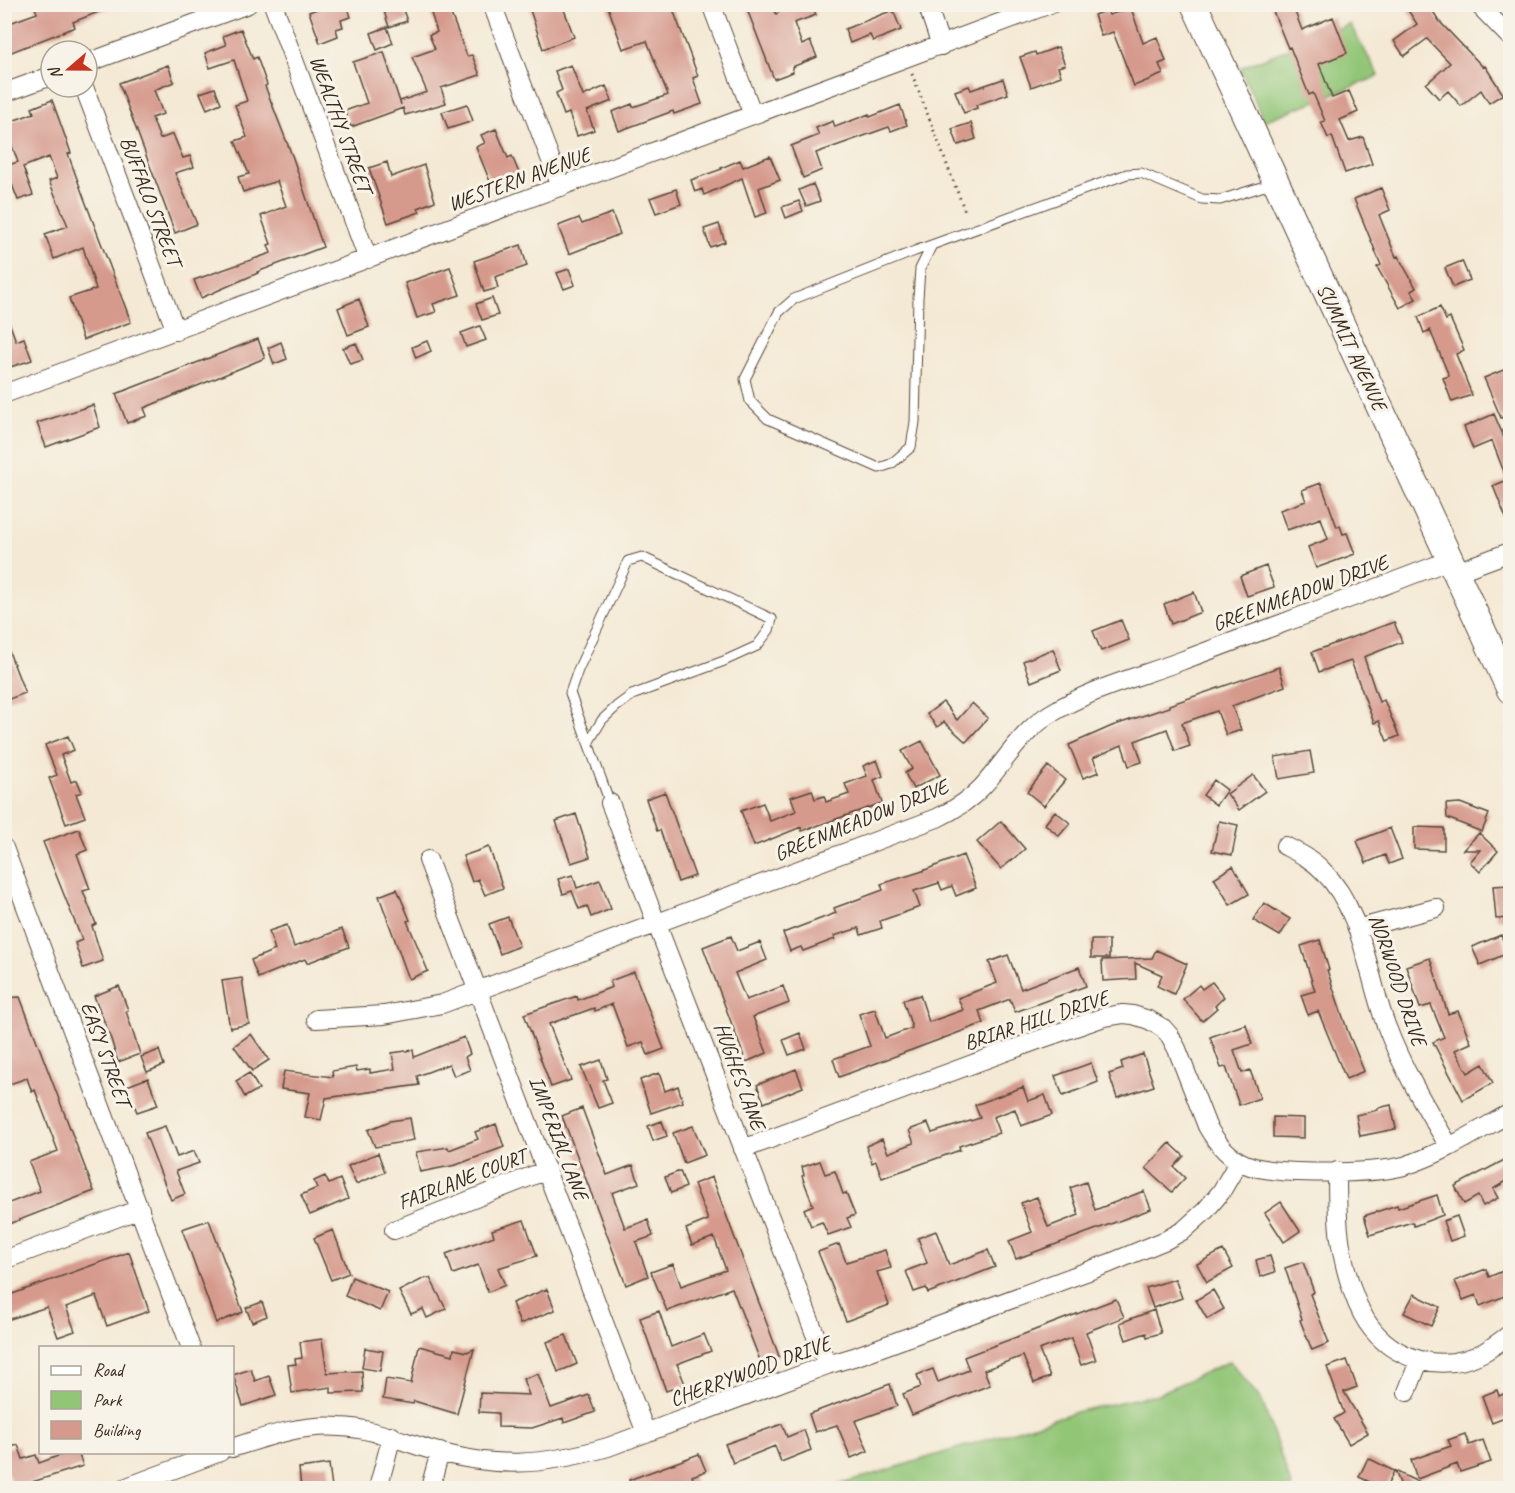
<svg xmlns="http://www.w3.org/2000/svg" width="1515" height="1493" viewBox="0 0 1515 1493" font-family="Caveat,sans-serif">
<style>
.green{fill:#92c677;stroke:#66784a;stroke-width:1.5}
.building{fill:#d69a8d}
.lines{fill:none;stroke-linecap:round;stroke-linejoin:round}
.lane-casing{stroke:#574739;stroke-width:11}
.street-casing{stroke:#574739;stroke-width:20}
.secondary-casing{stroke:#574739;stroke-width:28}
.path{stroke:#574739;stroke-width:3;stroke-dasharray:1.5 4.5;stroke-linecap:butt}
.lane{stroke:#fff;stroke-width:9}
.street{stroke:#fff;stroke-width:18}
.secondary{stroke:#fff;stroke-width:26}
.labels{text-anchor:middle;dominant-baseline:central;stroke-width:6;stroke-linejoin:round;paint-order:stroke}
.street-label{font-size:21px;fill:#3b2a1e;stroke:#f7f3e8}
</style>
<rect width="100%" height="100%" fill="#f7f3e8"/>
<filter id="ink" filterUnits="userSpaceOnUse"><feTurbulence type="fractalNoise" baseFrequency=".0167" numOctaves="2"/><feDisplacementMap in="SourceGraphic" scale="12" xChannelSelector="R" yChannelSelector="G"/><feConvolveMatrix kernelMatrix="1 2 1 2 8 2 1 2 1" color-interpolation-filters="sRGB"/></filter>
<filter id="wash" filterUnits="userSpaceOnUse"><feTurbulence type="fractalNoise" baseFrequency=".008" numOctaves="4" result="noise"/><feDisplacementMap in="SourceGraphic" scale="24" xChannelSelector="R" yChannelSelector="G"/><feGaussianBlur stdDeviation="1.35" result="paint"/><feColorMatrix in="noise" values="0 0 0 0 0 0 0 0 0 0 0 0 0 0 0 0 0 1.4 0 .05"/><feComposite in="paint" operator="in"/></filter>
<g filter="url(#wash)">
<rect width="100%" height="100%" fill="#f4e9d4"/>
<path class="green" d="M1350,24L1379,76L1264,121L1240,68Z
M1230,1361L1262,1401L1292,1488H829L1079,1411L1158,1394Z"/>
<g id="blocks">
<path class="building" d="M34,4H114V6L73,22L75,27L4,55V25L37,13Z
M330,4H347L351,17L341,20L343,27L336,29L338,36L320,43L309,12Z
M392,4H401L407,21L389,27L383,8Z
M428,4H473L474,6L451,14L467,56L472,55L480,75L441,88L446,103L405,115L403,108L351,127L345,111L367,103L353,62L384,52L390,72L401,105L400,101L427,92L412,57L435,49L429,35L437,32Z
M528,4H562L574,37L543,49Z
M607,4H671L698,76L693,78L702,104L674,114L673,111L619,131L612,112L632,104L633,107L668,95L647,41L623,49Z
M745,4H772L776,14L800,4H812L816,15L794,23L802,45L810,41L817,57L792,67L793,72L774,79Z
M1270,4H1292L1302,30L1333,17L1347,53L1319,64L1332,98L1349,91L1358,112L1340,120L1349,141L1363,137L1372,164L1345,173L1332,136L1328,138L1321,122L1325,121L1313,93L1309,95L1290,47L1288,48Z
M1404,4H1428L1440,22L1483,67L1485,66L1503,94L1489,103L1481,90L1461,106L1448,91L1439,99L1426,84L1450,63L1427,39L1404,56L1394,41L1417,24Z
M1131,8L1143,43L1157,37L1166,61L1159,64L1163,74L1134,86L1113,32L1101,36L1094,15L1107,10L1109,15Z
M893,10L901,30L873,41L870,35L850,43L845,29Z
M387,27L393,43L377,50L371,33Z
M241,29L253,59L257,57L267,85L265,86L293,158L323,247L257,272L258,273L201,298L194,280L271,253L268,245L271,244L261,216L286,206L277,181L243,192L238,177L249,174L235,141L247,137L235,105L247,101L234,60L210,68L205,53L226,45L223,36Z
M1058,47L1065,65L1058,67L1061,76L1031,87L1020,57L1035,52L1036,55Z
M168,65L174,82L154,90L163,114L152,118L160,139L173,134L183,158L190,156L194,167L175,173L197,224L175,233L119,83Z
M571,65L583,96L606,86L612,101L587,111L594,130L577,136L569,113L564,115L556,93L562,90L555,71Z
M1003,79L1008,94L976,105L977,108L964,113L955,91L969,86L971,90Z
M215,88L221,103L207,109L200,93Z
M52,100L71,153L68,154L84,198L131,322L83,340L69,298L96,289L83,247L54,259L50,248L45,234L68,226L49,181L57,178L49,157L23,167L33,195L18,200L5,166L18,162L4,124L34,113L32,108Z
M467,104L473,121L448,129L442,112Z
M900,105L907,125L891,131L889,127L816,153L822,170L803,178L791,146L819,135L816,128L833,121L835,127L869,114L870,117Z
M971,123L976,139L958,145L952,129Z
M496,129L508,158L512,156L521,178L493,189L476,147L485,143L481,135Z
M770,156L780,180L759,188L767,213L755,217L742,178L704,195L702,189L695,192L691,180L722,169L721,168L740,160L743,167Z
M387,162L391,177L424,165L435,201L418,208L420,212L388,223L369,168Z
M813,184L820,201L806,206L799,190Z
M1381,188L1390,210L1379,215L1396,257L1398,256L1416,288L1411,291L1416,299L1400,308L1377,267L1381,265L1354,199Z
M676,189L681,204L656,213L650,198Z
M799,201L803,211L786,218L782,207Z
M612,213L620,234L569,254L558,226L579,218L582,224Z
M719,224L725,242L710,247L704,229Z
M521,245L527,266L495,277L498,288L484,292L474,261Z
M1462,261L1470,280L1453,287L1445,268Z
M450,267L460,295L433,304L436,312L417,318L405,283Z
M569,269L575,285L564,289L557,273Z
M492,298L498,315L482,320L476,304Z
M359,299L369,327L348,335L338,308Z
M1440,307L1446,320L1450,318L1464,350L1456,354L1472,395L1452,402L1443,378L1449,376L1430,330L1424,333L1418,317Z
M4,314H6L16,341L24,338L32,360L7,368L4,361Z
M480,326L486,340L466,347L461,333Z
M258,339L265,358L144,408L147,416L127,423L116,394Z
M427,341L431,351L416,358L412,347Z
M281,342L287,359L274,364L268,348Z
M356,343L363,360L350,364L343,348Z
M1506,369L1510,380V414L1501,418L1484,378Z
M93,405L100,427L46,447L37,423Z
M1494,414L1508,447L1510,446V528L1493,486L1507,480L1492,441L1473,449L1464,427Z
M1321,483L1337,527L1340,526L1343,534L1347,533L1355,554L1316,568L1308,547L1328,539L1321,518L1287,530L1280,510L1306,501L1302,490Z
M1266,566L1274,587L1247,596L1240,576Z
M1194,592L1201,612L1171,624L1164,604Z
M1121,620L1129,640L1101,651L1093,631Z
M1394,622L1402,642L1364,657L1379,702L1384,700L1399,736L1387,741L1379,721L1374,723L1351,661L1319,672L1312,652Z
M6,644L25,693L4,701V645Z
M1053,649L1061,670L1031,682L1023,661Z
M1279,667L1285,686L1232,706L1241,730L1226,735L1217,711L1182,723L1190,746L1175,751L1167,729L1135,741L1142,762L1129,766L1122,745L1093,758L1099,772L1083,778L1069,745L1112,726L1169,707V705Z
M943,702L957,720L972,703L988,718L966,742L944,722L937,727L927,714Z
M68,736L74,750L61,755L71,782L77,780L82,792L76,794L85,817L66,824L49,778L57,775L45,745Z
M922,741L940,775L913,789L905,773L912,769L902,751Z
M1310,751L1314,773L1279,779L1275,757Z
M877,760L883,776L874,780L882,803L802,831L801,827L754,846L741,811L763,803L770,821L796,811L791,797L812,790L815,799L824,796L826,802L849,794L845,784L867,776L863,766Z
M1048,766L1065,780L1044,806L1027,792Z
M1253,775L1265,791L1239,810L1227,794Z
M1214,780L1227,790L1216,805L1203,795Z
M665,792L695,876L678,882L660,830L657,831L646,799Z
M1460,803L1489,814L1482,832L1447,818L1446,804Z
M1055,811L1070,823L1059,836L1045,824Z
M576,814L590,857L571,863L556,821Z
M1001,821L1025,849L1001,869L977,842Z
M1219,821L1238,825L1232,855L1212,851Z
M1414,827L1444,828V850L1414,849Z
M1390,828L1402,859L1389,864L1385,855L1366,863L1357,841Z
M79,829L87,850L77,854L90,889L83,891L96,924L92,926L103,961L83,968L75,943L82,940L43,842Z
M1479,833L1498,851L1480,872L1470,862L1480,850H1463Z
M489,847L503,888L485,895L478,879L472,882L463,856Z
M963,855L976,888L956,896L952,886L942,890L939,883L914,891L920,907L880,921L882,928L861,935L859,928L834,936L835,939L803,951L801,947L790,951L783,933L836,913L834,908L883,890L881,884L920,872Z
M1233,866L1249,894L1230,905L1214,878Z
M573,875L577,888L600,880L611,909L591,917L587,906L579,909L572,891L563,894L558,879Z
M1510,885V918L1496,919L1493,886Z
M397,889L410,920L407,921L428,971L409,979L379,896Z
M1264,903L1290,919L1280,936L1253,920Z
M508,917L519,946L500,954L489,924Z
M287,925L294,947L342,929L349,947L307,963L305,959L258,978L251,960L275,950L269,931Z
M1501,935L1508,953L1480,965L1472,947Z
M731,936L737,951L760,942L767,960L735,973L746,1000L783,986L789,1003L753,1017L767,1053L746,1062L703,947Z
M1091,940H1109V958H1091Z
M1320,940L1329,970H1327L1348,1032L1364,1071L1346,1079L1318,1011L1308,1015L1301,995L1315,991L1301,946Z
M1156,950L1187,964L1174,994L1157,986L1162,975L1135,963L1136,979L1103,981L1102,960L1152,958Z
M1008,955L1021,989L1079,967L1086,986L1015,1012L1010,999L979,1011L984,1023L839,1077L833,1059L870,1046L859,1014L875,1009L885,1038L912,1028L903,1000L920,995L929,1022L963,1010L958,998L997,983L989,962Z
M1430,958L1448,1014L1458,1011L1471,1043L1455,1050L1468,1073L1483,1064L1493,1083L1463,1100L1433,1042L1444,1037L1431,1005L1420,1008L1406,966Z
M634,972L664,1049L648,1055L643,1042L628,1047L612,1004L595,1011L594,1008L549,1024L571,1080L551,1087L524,1014L577,996L578,1000L612,987L610,981Z
M242,978L249,1024L230,1028L222,981Z
M1212,982L1224,997L1215,1006L1217,1008L1202,1021L1183,999L1199,985L1202,989Z
M119,986L128,1010L126,1011L140,1054L118,1062L110,1036L94,996Z
M20,997L94,1191L4,1226V1205L40,1191L29,1162L58,1151L35,1090L32,1092L27,1078L4,1086V998Z
M1246,1024L1252,1044L1234,1050L1242,1073L1250,1070L1260,1098L1239,1105L1226,1067L1221,1068L1210,1037Z
M800,1033L806,1049L789,1055L783,1040Z
M251,1034L269,1060L252,1071L234,1046Z
M464,1037L470,1054L465,1057L470,1070L454,1076L449,1064L417,1076L419,1085L326,1098L321,1120L305,1117L310,1093L281,1089L284,1071L333,1077L332,1071L356,1067L357,1071L370,1069V1073L395,1069L392,1053L413,1050L414,1057Z
M159,1050L164,1065L147,1072L141,1057Z
M1143,1054L1154,1086L1117,1098L1109,1074L1123,1069L1121,1062Z
M601,1060L607,1079L603,1080L612,1103L598,1108L581,1067Z
M1091,1063L1098,1082L1063,1096L1055,1076Z
M796,1069L803,1087L764,1103L757,1085Z
M249,1073L259,1089L245,1097L236,1081Z
M659,1073L665,1091L678,1086L683,1102L651,1113L640,1080Z
M148,1078L158,1105L137,1112L127,1086Z
M1023,1087L1028,1101L1045,1095L1052,1115L1021,1126L1015,1109L993,1117L999,1133L959,1146L960,1150L882,1178L876,1161L872,1163L866,1146L882,1139L888,1153L914,1143L909,1130L928,1123L932,1133L980,1118L975,1105Z
M1391,1105L1396,1129L1360,1136L1356,1115L1378,1110V1108Z
M582,1108L607,1175L633,1165L639,1183L612,1193L625,1228L648,1220L653,1236L636,1242L648,1276L626,1285L562,1116Z
M1273,1117L1304,1118V1138L1273,1137Z
M410,1118L414,1140L375,1147L368,1130L390,1121Z
M662,1121L667,1136L653,1141L648,1126Z
M496,1124L504,1147L456,1165L420,1172L416,1152L448,1147L449,1150L478,1139L475,1132Z
M165,1126L177,1157L194,1151L199,1163L176,1171L185,1194L171,1200L145,1133Z
M693,1126L705,1155L684,1163L673,1133Z
M1170,1143L1184,1156L1174,1167L1185,1178L1172,1192L1146,1168Z
M378,1153L385,1172L356,1184L348,1166Z
M1510,1157V1179L1493,1189L1498,1198L1483,1206L1478,1196L1464,1204L1455,1186Z
M820,1161L825,1174L835,1171L843,1194L846,1193L855,1215L847,1218L851,1227L828,1235L822,1222L811,1226L804,1209L813,1205L802,1176L804,1175L802,1167Z
M680,1171L686,1187L671,1193L665,1177Z
M325,1176L329,1184L340,1179L348,1199L310,1215L301,1195L317,1188L314,1181Z
M712,1177L779,1356L761,1363L732,1288L667,1311L651,1272L673,1264L681,1286L726,1270L714,1237L692,1245L686,1229L708,1220L694,1184Z
M1086,1182L1095,1210L1144,1191L1151,1209L1016,1259L1009,1241L1032,1232L1021,1203L1037,1197L1048,1227L1079,1215L1070,1188Z
M1437,1195L1443,1215L1414,1226L1412,1222L1370,1235L1364,1216L1397,1205L1398,1208Z
M1281,1202L1300,1231L1284,1242L1265,1213Z
M1457,1216L1464,1236L1450,1241L1443,1221Z
M209,1220L243,1312L216,1323L182,1229Z
M524,1220L537,1256L498,1268L505,1285L488,1292L478,1265L453,1274L446,1254L494,1236L492,1230Z
M333,1230L349,1273L331,1280L314,1238Z
M936,1231L949,1265L988,1250L995,1267L928,1293L926,1288L914,1292L906,1271L927,1263L918,1238Z
M839,1244L846,1262L885,1250L891,1268L877,1272L889,1305L846,1321L818,1252Z
M1223,1250L1233,1268L1207,1282L1197,1264Z
M129,1252L149,1311L107,1326L96,1296L66,1307L75,1331L58,1337L47,1307L4,1321V1297Z
M1270,1256L1275,1272L1260,1277L1256,1260Z
M1303,1262L1314,1292L1310,1294L1329,1343L1312,1350L1300,1320L1302,1319L1285,1268Z
M1510,1268V1294L1480,1306L1476,1295L1463,1300L1455,1281L1486,1269L1489,1277Z
M352,1277L388,1292L380,1311L345,1296Z
M425,1278H430L446,1309L427,1318L423,1309L411,1314L399,1291Z
M1175,1279L1182,1298L1153,1308L1146,1288Z
M547,1289L555,1310L520,1324L512,1303Z
M1213,1290L1224,1309L1207,1319L1196,1300Z
M1414,1294L1440,1307L1431,1326L1404,1313Z
M1116,1299L1124,1317L1086,1332L1096,1360L1081,1365L1071,1338L1039,1350L1050,1377L1034,1383L1023,1356L984,1370L990,1385L912,1415L903,1394L921,1387L917,1375L933,1369L938,1382L969,1370L964,1357Z
M262,1302L267,1316L252,1322L246,1308Z
M1154,1310L1161,1333L1147,1337L1146,1333L1126,1340L1120,1323Z
M659,1311L671,1347L704,1334L711,1351L677,1364L685,1384L666,1391L640,1318Z
M566,1335L577,1364L558,1372L547,1342Z
M322,1339L327,1373L362,1371L363,1392L331,1393V1387L292,1393L288,1365L296,1364L295,1359L302,1358L300,1342Z
M419,1346L453,1355L454,1349L467,1352L474,1349L457,1414L414,1401L413,1404L383,1399L386,1379L411,1383Z
M365,1348L383,1351L380,1371L362,1368Z
M1347,1360L1357,1387L1344,1392L1368,1433L1349,1444L1334,1419L1344,1413L1327,1367Z
M251,1369L255,1381L269,1376L276,1395L243,1406L233,1375Z
M538,1374L551,1408L589,1395L595,1412L564,1423L563,1418L532,1428L498,1427V1413L479,1412L480,1393L529,1395L523,1379Z
M890,1384L897,1406L855,1421L868,1451L851,1458L837,1425L815,1432L809,1414Z
M1497,1390L1499,1396L1508,1392L1510,1399V1416L1492,1423L1482,1396Z
M782,1424L787,1437L804,1430L811,1450L781,1462L775,1446L733,1463L725,1444Z
M1465,1434L1469,1445L1483,1440L1491,1462L1460,1472L1457,1464L1417,1479L1411,1460L1451,1446L1448,1440Z
M18,1445L23,1459L36,1455L39,1463L69,1452H78L83,1466L13,1488L4,1464V1449Z
M699,1454L706,1471L692,1476L697,1488H633L629,1480Z
M1368,1458L1394,1471L1386,1488H1382L1359,1477Z
M329,1464L332,1488H301L299,1468Z
M1395,1471L1430,1488H1402Z"/>
</g>
</g>
<g filter="url(#ink)">
<use href="#blocks" fill-opacity="0" stroke="#574739" stroke-width="1.5"/>
<g class="lines">
<defs>
<path id="lane" d="M932,245L920,269L918,298L915,422L911,447L891,464L879,468L768,419L750,401L745,379L779,312L794,299L915,251L1127,174L1141,173L1202,199L1220,200L1274,183
M588,743L602,720L617,706L632,695L724,661L757,646L769,630L772,619L642,557L628,561L578,670L570,693L610,803"/>
<path id="street" d="M273,4L368,259
M492,4L561,187
M711,4L753,115
M927,4L941,46
M1478,4L1510,37
M87,63L248,4
M84,87L176,331
M4,93L51,76
M4,394L1050,4
M1456,572L1510,552
M610,803L827,1365
M1285,846C1299,853 1312,859 1323,871C1363,911 1367,974 1386,1025C1402,1068 1426,1108 1449,1146
M4,848L191,1348
M428,860L646,1433
M1357,929L1436,908
M316,1019L384,1015L442,1004L937,818C954,810 969,801 982,787C1005,762 1021,732 1050,714C1090,689 1138,677 1181,661C1271,627 1361,595 1450,560
M743,1149L1035,1041L1104,1017L1123,1014L1133,1015L1149,1020L1163,1028L1170,1036L1177,1049L1207,1126C1216,1142 1228,1157 1245,1164C1272,1176 1375,1174 1404,1166C1442,1154 1476,1132 1510,1113
M1337,1171C1337,1191 1337,1211 1339,1231C1342,1259 1352,1299 1367,1322C1393,1361 1443,1374 1484,1352C1493,1347 1502,1340 1510,1334
M394,1230L547,1170
M4,1260L140,1209
M1407,1392L1419,1361
M232,1448C268,1436 302,1424 340,1427C371,1428 398,1440 428,1449C495,1469 542,1466 608,1447L827,1365L857,1356L1110,1263L1166,1240L1184,1230L1205,1211L1221,1192L1239,1161
M124,1488L220,1452
M378,1488L392,1436
M430,1488L440,1452"/>
<path id="secondary" d="M1194,4L1510,690"/>
</defs>
<use href="#lane" class="lane-casing"/>
<use href="#street" class="street-casing"/>
<use href="#secondary" class="secondary-casing"/>
<path class="path" d="M912,74L966,214"/>
<use href="#lane" class="lane"/>
<use href="#street" class="street"/>
<use href="#secondary" class="secondary"/>
</g>
</g>
<g class="labels">
<g class="street-label">
<text transform="translate(341 124) rotate(70)">WEALTHY STREET</text>
<text transform="translate(519 179) rotate(-20)">WESTERN AVENUE</text>
<text transform="translate(151 201) rotate(69)">BUFFALO STREET</text>
<text transform="translate(1352 347) rotate(65)">SUMMIT AVENUE</text>
<text transform="translate(1300 593) rotate(-20)">GREENMEADOW DRIVE</text>
<text transform="translate(861 820) rotate(-22)">GREENMEADOW DRIVE</text>
<text transform="translate(1398 980) rotate(71)">NORWOOD DRIVE</text>
<text transform="translate(1036 1020) rotate(-18)">BRIAR HILL DRIVE</text>
<text transform="translate(106 1054) rotate(70)">EASY STREET</text>
<text transform="translate(740 1076) rotate(70)">HUGHES LANE</text>
<text transform="translate(559 1138) rotate(69)">IMPERIAL LANE</text>
<text transform="translate(462 1179) rotate(-21)">FAIRLANE COURT</text>
<text transform="translate(750 1371) rotate(-20)">CHERRYWOOD DRIVE</text>
</g>
</g>
<rect width="1515" height="1493" fill="none" stroke="#f7f3e8" stroke-width="24"/>
<rect x="39" y="1346" width="195" height="108" fill="#f7f3e8" stroke="#aca397" stroke-width="1.5"/>
<rect x="51" y="1366" width="30" height="9" fill="#ffffff" stroke="#aca397" stroke-width="1.5"/>
<text x="93" y="1376" font-size="18" fill="#3b2a1e">Road</text>
<rect x="51" y="1391" width="30" height="18" fill="#92c677" stroke="#aca397" stroke-width="1.5"/>
<text x="93" y="1406" font-size="18" fill="#3b2a1e">Park</text>
<rect x="51" y="1421" width="30" height="18" fill="#d69a8d" stroke="#aca397" stroke-width="1.5"/>
<text x="93" y="1436" font-size="18" fill="#3b2a1e">Building</text>
<g transform="translate(69 69) rotate(250)"><circle r="28" fill="#f7f3e8" stroke="#aca397" stroke-width="1.5"/>
<path d="M0-4.5L10 22L0 15L-10 22Z" fill="#c8321e"/>
<text y="-9" font-size="16" font-weight="bold" text-anchor="middle" fill="#3b2a1e">N</text>
</g>
</svg>
